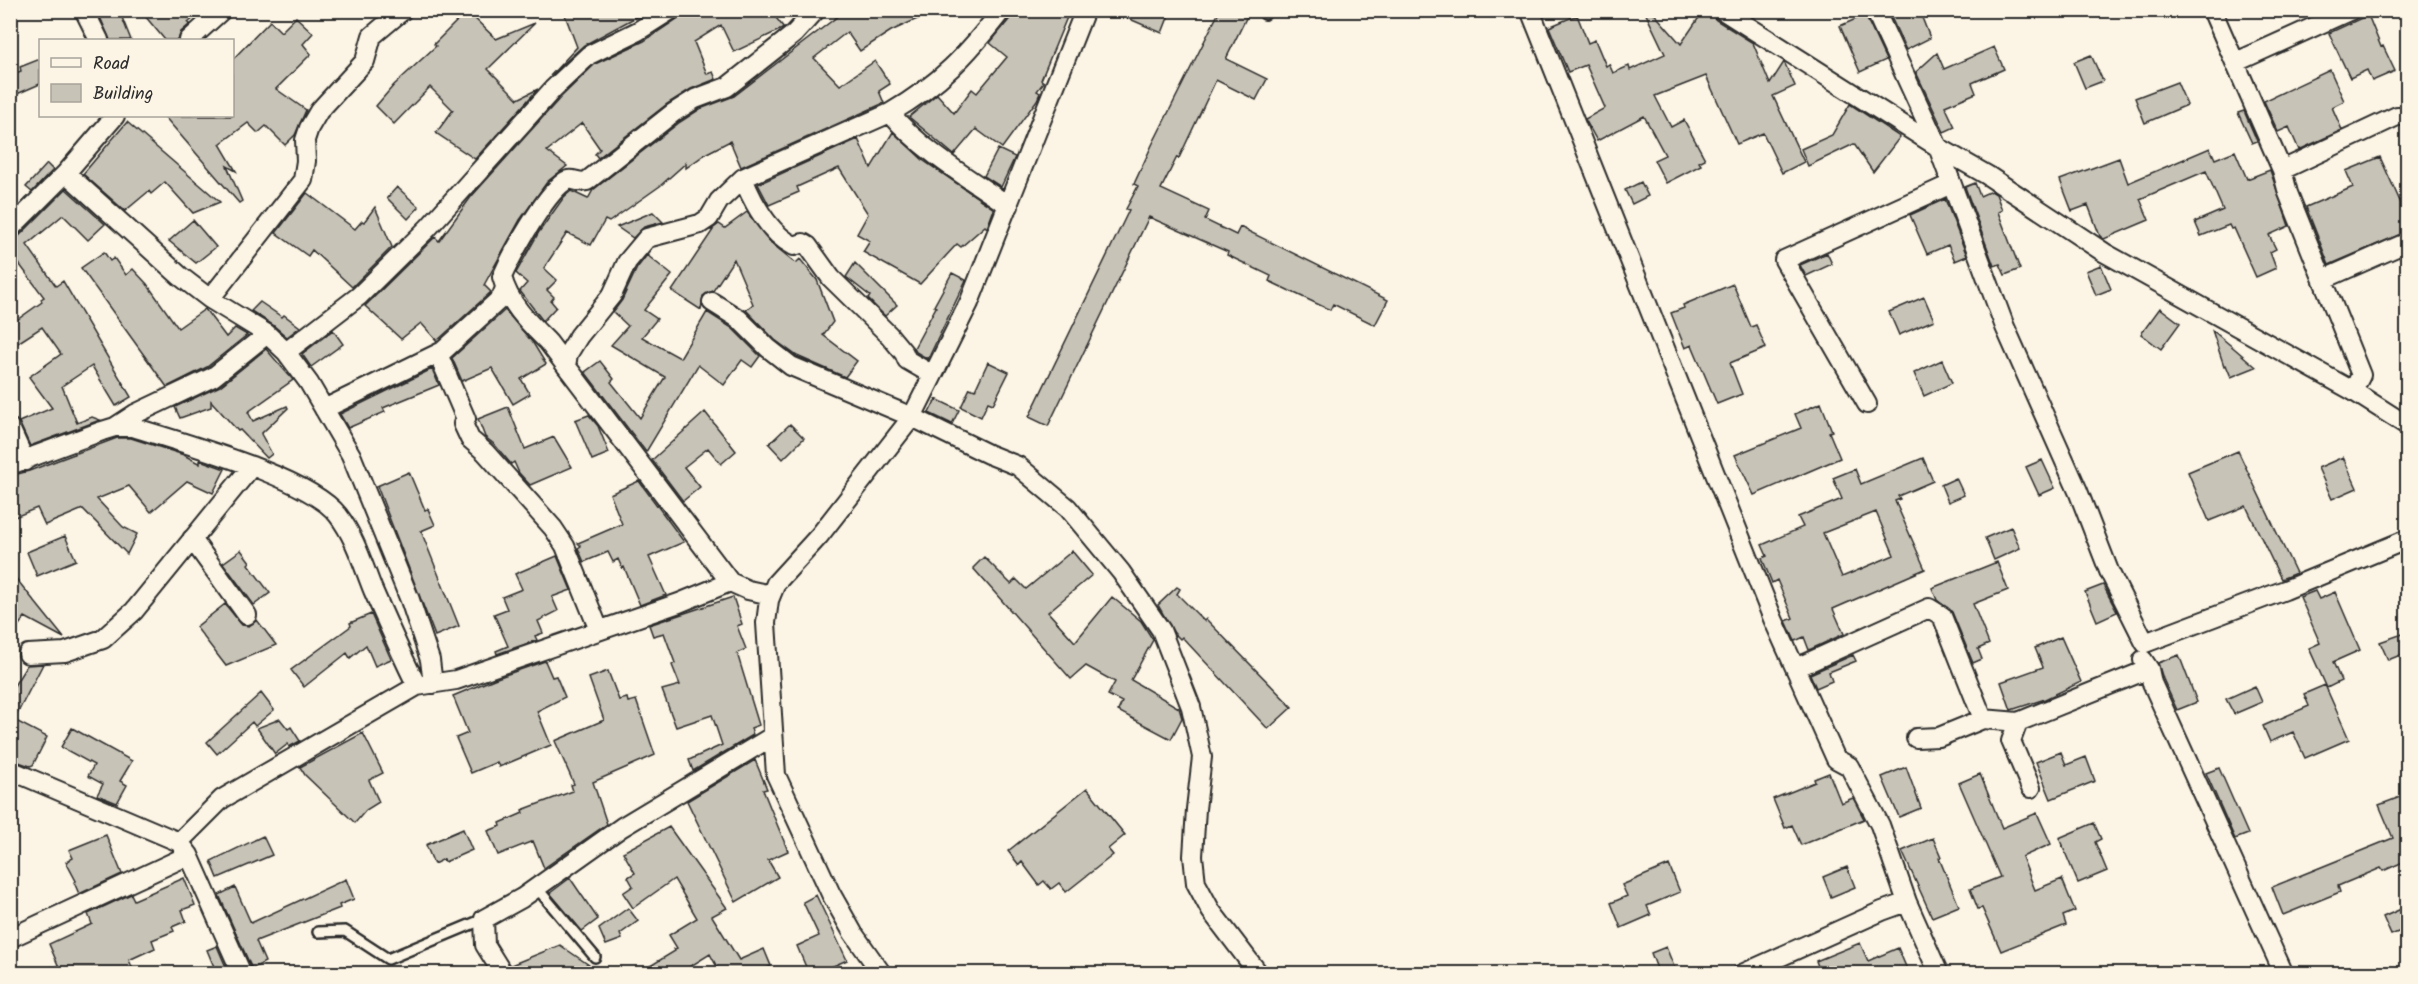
<svg xmlns="http://www.w3.org/2000/svg" width="2418" height="984" viewBox="0 0 2418 984" font-family="Kalam,sans-serif">
<style>
.building{fill:#c8c3b7;stroke:#2b2b2b;stroke-width:1.5;fill-rule:evenodd}
.lines{fill:none;stroke-linecap:round;stroke-linejoin:round}
.lane-casing{stroke:#2b2b2b;stroke-width:14}
.street-casing{stroke:#2b2b2b;stroke-width:22}
.lane{stroke:#fcf5e5;stroke-width:9}
.street{stroke:#fcf5e5;stroke-width:18}
</style>
<rect width="100%" height="100%" fill="#fcf5e5"/>
<filter id="ink" filterUnits="userSpaceOnUse"><feTurbulence type="fractalNoise" baseFrequency=".0167" numOctaves="2"/><feDisplacementMap in="SourceGraphic" scale="12" xChannelSelector="R" yChannelSelector="G"/><feConvolveMatrix kernelMatrix="1 2 1 2 8 2 1 2 1" color-interpolation-filters="sRGB"/></filter>
<g filter="url(#ink)">
<path class="building" d="M97,10H119L131,40H110Z
M140,10H203L188,23L190,24L181,32L178,40H165Z
M575,10H649L584,45L550,76L577,47L565,15Z
M682,10H770L784,28L734,52L721,25L694,42L707,74L713,72L716,79L691,89L667,104L598,158L595,154L600,149L582,123L547,151L567,166L547,182L520,220L484,285L491,292L437,341L421,323L401,339L365,306L435,237L439,241L471,197L561,97L595,64L644,41L677,19Z
M846,10H937L891,31L860,51L847,32L814,58L840,85L875,61L890,84L879,91L884,103L741,167L730,141L707,153L686,168V163L660,186L609,222L605,220L591,245L567,233L544,268L557,280L547,290L554,297L551,301L556,307L543,321L520,291L527,283L516,273L539,232L564,197L571,191L588,199L593,190L680,122L700,109L734,96Z
M1017,10H1070L1041,80L1044,82L1037,91L1040,93L1037,100L1002,148L976,129L954,155L909,117L937,94L954,113L972,89L977,93L1007,57L990,43Z
M1109,10H1171L1162,33Z
M1220,10H1250L1226,59L1267,79L1256,100L1216,80L1179,158L1177,157L1161,189L1209,211L1205,220L1236,235L1240,227L1388,300L1375,325L1333,304L1330,310L1269,281L1271,276L1227,255L1228,252L1149,217L1048,426L1029,417L1129,210L1126,209L1138,186L1134,184L1152,145Z
M1644,10H1651L1681,44L1704,10L1712,15L1716,20L1753,43L1770,84L1784,62L1785,64L1795,86L1773,96L1804,162L1782,173L1763,133L1737,144L1706,76L1655,96L1671,127L1684,120L1705,159L1699,162L1701,165L1666,183L1654,160L1665,155L1644,116L1597,141L1585,119L1605,108L1586,65L1568,72L1549,27L1577,15L1588,43L1595,40L1606,66L1609,64L1613,73L1629,66L1630,70L1665,54Z
M1899,10H1919L1930,38L1906,50L1890,15Z
M467,11L496,39L535,23L488,69L518,99L538,89L475,159L436,133L453,110L430,87L394,124L376,106L394,85L436,46L434,44Z
M1865,15L1886,60L1860,72L1840,26Z
M2368,15L2381,47L2383,46L2395,71L2372,81L2367,70L2350,78L2329,33Z
M296,17L313,33L303,44L311,54L276,89L306,110L295,135L285,145L266,126L258,133L248,123L220,144L236,171L227,166L242,201L239,203L164,116H232V60L270,21L281,32Z
M1994,47L2004,69L1972,83L1976,93L1945,106L1955,127L1944,132L1916,72L1937,53L1944,69Z
M2091,55L2103,81L2085,88L2074,62Z
M40,59V84L10,97V75L21,71L20,67Z
M2330,70L2344,101L2332,107L2342,130L2299,150L2289,127L2278,132L2264,101Z
M2177,82L2187,105L2145,123L2135,98Z
M1850,104L1900,137L1873,172L1854,144L1808,166L1801,149L1832,135Z
M2244,111L2257,141L2252,143L2238,113Z
M127,122L220,202L193,213L165,182L151,194L149,191L125,211L83,174Z
M893,132L924,161L994,209L987,228L985,226L961,247L957,244L920,284L863,252L870,241L857,234L868,214L839,168L797,187L799,192L769,205L758,184L858,139L871,168Z
M2210,148L2215,159L2235,151L2247,179L2270,170L2289,226L2269,235L2276,249L2270,252L2276,268L2256,277L2234,228L2231,229L2229,225L2201,236L2195,222L2223,210L2206,171L2140,199L2149,220L2104,239L2100,236L2088,205L2072,211L2060,180L2119,158L2128,183Z
M998,149L1015,157L1001,187L984,176Z
M2380,157L2408,219V231L2329,265L2306,207L2353,187L2346,171Z
M47,164L53,170L32,192L26,187Z
M1641,182L1648,196L1632,204L1625,190Z
M1975,183L1980,196L1991,191L1996,194L2002,210L1998,212L2020,269L2005,275L2000,264L1994,266L1965,187Z
M397,187L419,207L408,219L387,198Z
M66,189L105,224L88,240L63,215L27,245L56,286L63,281L131,397L116,406L92,366L62,386L77,423L92,417L100,420L30,446L19,422L52,408L29,377L61,354L42,327L10,348V325L42,302L41,299L44,297L14,257L10,259V240L18,237Z
M307,193L355,229L362,221L364,222L375,207L392,247L352,287L312,250L308,256L276,233Z
M1945,199L1967,256L1955,261L1948,245L1927,254L1910,215Z
M653,212L663,222L644,227L633,238L617,227Z
M747,212L770,242L796,263L800,259L817,280L833,322L823,335L857,361L845,377L797,356L775,340L746,310L753,304L734,259L713,291L703,296L701,310L672,291L713,230H711L719,224L725,228Z
M193,220L216,247L196,263L169,241Z
M104,252L110,261L114,258L126,275L133,269L147,284L178,328L205,309L226,337L235,328L247,335L207,367L167,387L81,268Z
M1827,253L1832,264L1806,276L1800,265Z
M647,255L672,275L644,310L657,319L642,337L680,358L707,312L732,328L760,356L752,367L742,360L724,385L698,365L646,452L585,372L600,361L614,379L611,382L640,418L665,377L611,345L628,326L613,312L622,300L637,268Z
M855,263L897,305L885,316L868,299L870,296L846,277Z
M2101,265L2111,289L2096,295L2086,271Z
M952,273L966,280L928,359L916,352L914,348L936,307L934,306Z
M1733,284L1751,327L1756,325L1766,348L1730,363L1742,394L1717,404L1692,345L1685,348L1671,313L1684,308L1683,305Z
M1924,297L1934,320L1899,335L1889,312Z
M260,302L282,317L284,315L300,327L287,337L273,325L251,311Z
M2160,308L2180,323L2161,349L2141,334Z
M505,310L533,343L546,364L521,379L530,394L513,404L492,368L462,381L452,358Z
M333,330L343,344L311,367L302,354Z
M2212,330L2235,349L2256,367L2231,377L2226,365L2224,366Z
M266,349L293,380L248,412L253,421L287,406L288,408L261,434L272,454L267,458L240,430L238,431L211,401V407L180,418L175,407L220,386Z
M1942,360L1952,383L1924,396L1914,373Z
M988,362L1009,372L993,404L988,402L981,417L961,407L970,388L975,390Z
M432,369L439,385L383,408L385,412L348,428L340,414Z
M936,399L959,410L952,424L929,413Z
M1821,403L1832,431L1829,432L1840,458L1754,495L1735,455L1801,428L1795,414Z
M508,407L525,449L554,437L572,467L530,485L519,473L514,462L511,464L494,444L485,437L478,419Z
M705,412L736,451L721,464L708,448L684,467L700,487L683,501L652,460Z
M589,415L598,426L609,453L592,460L575,420Z
M790,424L804,438L783,459L769,444Z
M117,438H131L184,455L200,464V460L225,469L213,493L187,481L151,512L129,486L97,499L123,527L137,534L127,554L83,509L45,525L37,508L10,519V476L29,471Z
M2238,451L2296,573L2281,579L2246,506L2209,521L2188,472Z
M2343,457L2357,488L2332,499L2318,468Z
M1923,458L1933,481L1898,496L1900,499L1895,501L1925,569L1833,609L1844,634L1809,650L1804,637L1795,641L1786,621L1793,618L1777,580L1772,583L1762,558L1767,556L1762,545L1803,527L1798,517L1842,499L1833,478L1855,469L1861,484ZM1876,512L1894,555L1842,577L1823,533Z
M2042,460L2055,488L2039,495L2026,467Z
M409,472L425,510L428,509L435,525L421,531L459,626L435,636L377,486Z
M1956,478L1964,495L1948,502L1941,485Z
M639,481L684,542L649,557L666,595L640,605L624,567L622,568L618,559L613,562L608,552L584,562L578,548L581,546L578,543L622,524L610,494Z
M2011,527L2020,548L1994,560L1985,538Z
M65,536L76,560L37,576L27,552Z
M241,550L250,562L248,564L270,593L254,605L223,563Z
M1072,551L1092,575L1048,612L1075,642L1112,597L1141,621L1153,640L1131,680L1179,708L1182,718L1171,739L1118,711L1122,702L1108,695L1115,682L1086,666L1071,679L973,568L984,557L1011,584L1016,579L1026,589Z
M557,556L571,590L552,597L558,611L538,621L543,633L535,636L537,640L497,654L496,651L508,646L494,614L507,609L502,597L522,589L515,574Z
M1997,562L2008,590L1973,604L1989,644L1978,649L1982,659L1973,663L1952,612L1937,600L1932,588Z
M10,571L64,638L25,617L10,637Z
M2103,585L2117,612L2097,621L2085,592Z
M1177,587L1180,589L1177,594L1204,621L1206,619L1292,707L1268,729L1182,637L1180,639L1174,633L1158,605Z
M2315,591L2319,599L2335,592L2360,650L2333,662L2341,681L2327,688L2309,648L2320,643L2300,597Z
M733,597L742,624L737,626L746,649L737,653L759,725L751,728L753,735L693,771L689,760L722,745L712,715L676,727L662,690L680,685L672,665L675,663L664,633L653,636L649,625Z
M225,604L242,625L249,626L257,620L276,645L226,666L196,627Z
M371,614L391,659L375,666L366,645L350,658L347,653L304,687L291,670L351,626L350,623Z
M2408,632V652L2388,660L2380,642Z
M2061,637L2081,682L2045,699L2011,710L2001,682L2043,667L2035,648Z
M1853,655L1856,661L1829,672L1832,681L1816,688L1810,674Z
M2179,655L2197,702L2177,710L2163,679L2158,663Z
M545,661L552,677L556,676L565,697L537,711L551,745L499,767L497,762L471,773L456,738L468,733L453,696L494,679Z
M43,664L14,720L47,737L33,765L30,766L10,759V692L27,665Z
M608,671L619,700L627,698L628,702L636,700L655,755L593,782L607,824L544,868L533,841L498,855L488,831L501,826L500,823L523,813L522,810L573,791L571,785L574,784L555,741L604,720L589,678Z
M2325,685L2349,739L2305,758L2293,732L2270,742L2263,726L2309,706L2304,694Z
M2255,686L2262,702L2234,714L2226,699Z
M261,693L274,710L255,726L252,722L217,754L207,742Z
M280,719L288,729L291,727L300,741L289,747L288,744L275,754L257,728Z
M72,728L132,761L120,781L127,785L117,803L97,795L103,784L88,776L94,765L61,747Z
M363,733L383,773L369,780L379,802L366,810L355,823L305,775L300,767Z
M2061,752L2066,765L2086,757L2095,781L2051,799L2036,762Z
M755,760L767,789L763,790L788,851L768,860L778,877L736,902L687,801Z
M1906,767L1921,808L1899,817L1882,777Z
M2219,768L2248,834L2235,839L2206,773Z
M1829,773L1841,803L1853,798L1864,819L1801,845L1792,825L1785,828L1773,799L1815,782L1814,779Z
M1980,774L2002,828L2037,813L2051,844L2022,857L2035,890L2062,879L2075,911L2063,916L2066,925L2001,951L1982,908L1978,909L1970,889L2000,877L1959,783Z
M1087,788L1125,835L1108,849L1113,855L1066,892L1059,883L1051,889L1044,881L1039,885L1022,862L1019,865L1008,851Z
M2408,794V872L2403,862L2383,871L2381,868L2338,886L2340,892L2283,915L2272,887L2393,838L2379,805Z
M2094,823L2101,839L2095,842L2107,871L2078,883L2059,838Z
M669,827L727,908L712,916L739,960L764,949L771,966L765,969L767,974H707L718,969L710,954L678,974H637L675,951L674,949L677,948L669,935L697,918L674,879L633,908L623,893L633,886L628,877L635,873L623,852Z
M463,829L472,850L445,862L444,859L434,864L426,845Z
M106,835L122,874L79,894L74,882L76,881L66,862L73,858L69,850Z
M263,836L272,855L218,878L211,861Z
M1933,838L1941,857L1939,858L1959,906L1932,917L1902,851Z
M1669,865L1680,892L1647,906L1651,915L1621,928L1611,903L1627,896L1622,885Z
M1847,867L1855,887L1831,897L1823,877Z
M184,878L195,905L182,910L186,921L172,927L174,931L152,940L155,948L129,960L135,974H62L49,944L92,924L88,914L131,894L134,900Z
M570,878L598,919L582,931L550,893Z
M346,879L354,899L339,905L340,908L256,941L265,962L252,969L219,895L235,887L251,923Z
M816,895L847,960L815,974H809L797,946L819,936L803,902Z
M2408,906V928L2391,935L2383,917Z
M628,908L638,921L620,934L622,939L606,945L599,929Z
M1860,943L1868,961L1898,948L1909,974H1821L1816,961Z
M560,945L602,974H514L511,965Z
M217,946L229,974H217L207,950Z
M1666,947L1677,974H1659L1651,953Z"/>
<g class="lines">
<defs>
<path id="lane" d="M1265,14L1267,10
M537,888L595,957
M318,932L345,931L388,959L484,919"/>
<path id="street" d="M84,10L99,40
M1530,10L1773,619L1836,759L1849,766L1880,825L1907,902L1939,974
M1722,10L1938,147L1987,175L2105,253L2353,391L2408,426
M1875,10L1938,147L2005,327L2078,491L2109,571L2145,643L2285,590L2408,539
M2212,10L2282,170L2288,193L2361,375L2353,391
M189,40L222,10
M2236,62L2351,10
M890,113C922,151 968,178 1009,206
M2282,170L2397,116H2408
M66,173L180,276L210,299L267,334L286,352L309,383L351,455L410,600L430,660L433,684
M743,178C753,203 769,233 794,246L803,243L808,246L831,278L889,335L904,353L907,360L933,375
M10,229L66,173L115,116
M2324,279L2408,242
M210,299L303,180L306,161L305,140L309,128L319,111L365,61L372,36L403,10
M712,302L739,319L768,348L791,366L912,417L988,454L1018,466L1068,508L1121,572L1161,630L1191,707L1202,757L1196,809L1193,856L1196,883L1211,911L1259,974
M286,352L359,296L428,228L553,89L589,55L638,31L671,10
M438,354L466,419L463,424L470,439L485,452L553,528L565,546L599,630
M566,366L568,354L579,336L612,295L627,262L647,238L700,224L709,218L719,201L743,178L890,113C941,83 966,56 1002,10
M1867,404L1784,260L1951,184
M324,409L443,351L501,298L505,288
M115,427L135,414L213,377L267,334
M10,428L25,461
M10,465L102,431L115,427H133C182,443 309,477 338,515C355,537 363,565 373,590C387,622 401,654 417,686
M192,539L247,615
M771,595L748,590L730,582L548,342C529,323 509,304 502,277C512,254 544,196 564,182C572,176 578,184 587,181L673,113L695,99L727,87L794,34L816,10
M28,654L65,652L103,639L134,611L252,466
M2143,660L2149,669L2152,683L2284,974
M1796,668L1929,608L1942,616L1983,719L2018,722L2149,669
M2018,722L2011,741L2031,788
M1916,738L1939,737L1983,719
M10,770L179,842L189,855L242,974
M179,842L222,799L417,686L456,680L679,603L730,582
M10,938L189,855
M503,974L485,945L484,919L522,898L622,827L773,736
M882,974L853,933L831,894L776,775L766,623L769,600L776,583L819,536L912,417L969,303L1085,10
M1742,974L1882,911L1907,902"/>
</defs>
<use href="#lane" class="lane-casing"/>
<use href="#street" class="street-casing"/>
<use href="#lane" class="lane"/>
<use href="#street" class="street"/>
</g>
</g>
<rect width="2418" height="984" fill="none" stroke="#fcf5e5" stroke-width="36"/>
<rect x="18" y="18" width="2382" height="948" fill="none" stroke="#2b2b2b" stroke-width="2" filter="url(#ink)"/>
<rect x="39" y="39" width="195" height="78" fill="#fcf5e5" stroke="#a8a49b" stroke-width="1.5"/>
<rect x="51" y="58" width="30" height="9" fill="#fcf5e5" stroke="#a8a49b" stroke-width="1.5"/>
<text x="93" y="69" font-size="18" fill="#2b2b2b">Road</text>
<rect x="51" y="84" width="30" height="18" fill="#c8c3b7" stroke="#a8a49b" stroke-width="1.5"/>
<text x="93" y="99" font-size="18" fill="#2b2b2b">Building</text>
</svg>
